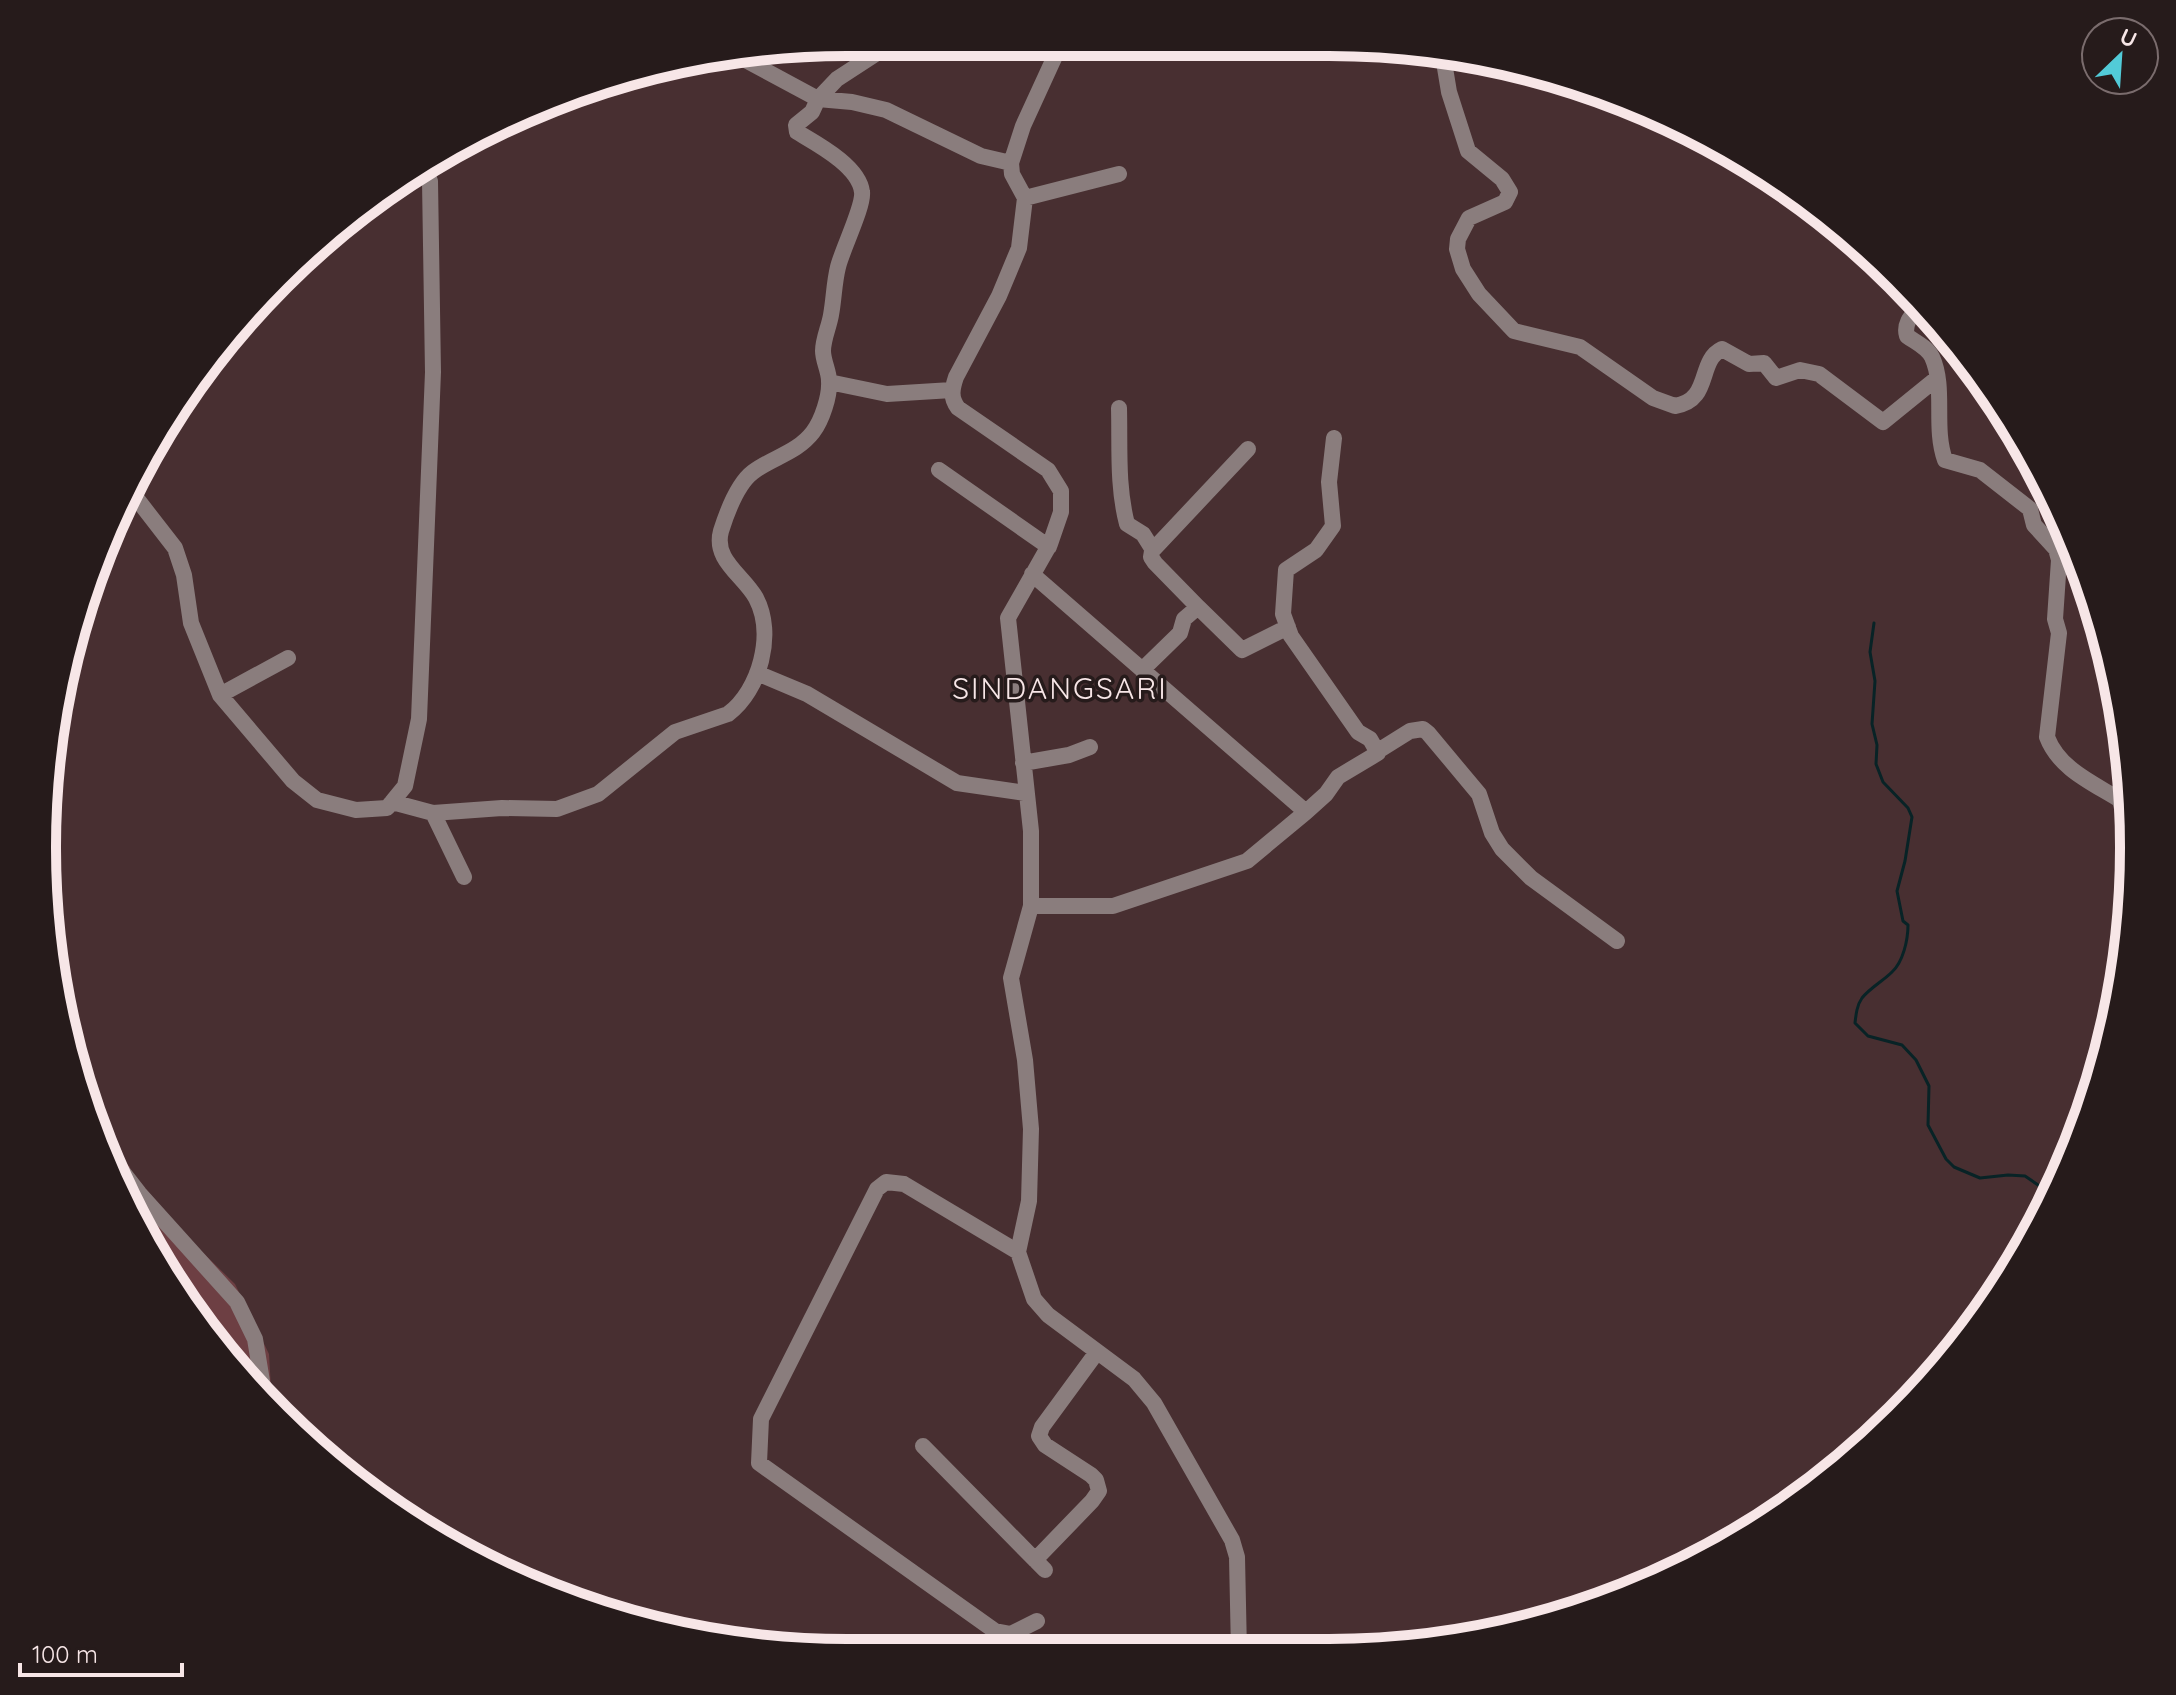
<svg xmlns="http://www.w3.org/2000/svg" width="2176" height="1695" viewBox="0 0 2176 1695" font-family="Quicksand,sans-serif">
<style>
.green{fill:#6d3f43}
.lines{fill:none;stroke-linecap:round;stroke-linejoin:round}
.stream{stroke:#082326;stroke-width:3}
.minor{stroke:#8a7d7d;stroke-width:16}
.labels{text-anchor:middle;dominant-baseline:central;stroke-width:7;stroke-linejoin:round;paint-order:stroke}
.quarter-label{font-size:30px;letter-spacing:2px;fill:#f7e6e7;stroke:#261b1b}
.rim{fill:none;stroke:#f7e6e7;stroke-width:10}
</style>
<rect width="100%" height="100%" fill="#482f31"/>
<path class="green" d="M67,1034L83,1037L105,1126L118,1154L130,1167L133,1210L70,1056Z
M133,1174L185,1235L235,1284L269,1354L272,1405L242,1379L150,1251L137,1219Z"/>
<g class="lines">
<path class="stream" d="M1874,623L1870,652L1875,681L1872,724L1877,745L1876,764L1883,782L1908,808L1912,817L1905,861L1897,891L1903,921L1908,925C1908,940 1903,962 1892,972C1883,981 1870,988 1862,998C1857,1005 1856,1014 1855,1023L1868,1036L1902,1045L1916,1060L1929,1086L1928,1125L1946,1159L1954,1167L1980,1178L2008,1175L2025,1176L2041,1187L2053,1199"/>
<path class="minor" d="M1061,43L1023,126L1011,163L1012,174L1025,198L1019,248L999,296L956,377C952,389 950,397 958,408L1048,470L1061,491V512L1050,544L1008,618L1031,831V906L1011,978L1025,1060L1031,1129L1029,1201L1018,1252L1034,1299L1048,1315L1134,1379L1154,1403L1232,1540L1237,1557L1239,1652
M738,56L818,99L852,102L886,110L981,156L1011,163
M1443,56L1449,92L1468,151L1502,179L1510,192L1505,202L1469,218L1458,239L1457,249L1463,269L1479,294L1514,331L1580,347L1653,398L1675,406C1712,400 1697,361 1722,349L1749,364L1764,363L1776,378L1800,370L1819,374L1883,422L1936,379
M1025,198L1119,174
M1921,304C1913,314 1903,323 1907,336C1915,342 1927,347 1932,357C1946,388 1933,427 1945,460L1980,470L2030,509L2034,525L2056,549L2059,560L2055,619L2059,633L2047,737C2059,769 2093,783 2120,800L2124,817L2130,820
M829,382L887,394L952,390
M1119,408C1120,447 1117,486 1127,524L1143,534L1153,550
M939,470L1049,547
M133,487L137,499L175,548L184,575L191,623L220,695L293,781L317,800L356,810L387,808L405,786L419,719L433,372L430,181L423,167
M1198,607L1242,650L1288,627
M1142,670L1180,633L1184,619L1198,607L1155,563L1151,557L1152,551L1248,449
M757,673L807,694L957,783L1026,793
M220,695L288,658
M1378,751L1410,731L1423,729L1428,733L1479,794L1492,833L1502,849L1531,878L1617,941
M1023,763L1069,755L1090,747
M392,802L433,813L502,808L557,809L598,794L675,732L728,714C760,690 775,634 756,598C743,575 713,560 721,531C727,512 737,484 753,472C773,457 797,453 813,432C822,420 830,396 829,381C829,371 823,361 823,351C823,339 829,327 831,315C834,299 834,283 838,267C842,250 864,206 862,192C859,166 817,144 797,132L796,125L812,112L818,99L837,79L880,51L884,42
M1306,812L1326,794L1338,777L1378,753L1370,739L1358,732L1291,636L1283,614L1286,570L1316,550L1333,526L1329,482L1334,438
M433,813L464,877
M1031,906H1113L1247,861L1306,812L1032,574
M55,949L68,1027L86,1096
M111,1157L139,1193L237,1302L255,1339L265,1399
M1018,1252L904,1184L886,1182L877,1189L761,1419L759,1463L995,1631L1011,1634L1037,1621
M923,1446L1045,1570
M1035,1560L1092,1501L1099,1491L1096,1480L1091,1475L1045,1445L1039,1436L1042,1427L1097,1352
M1239,1640L1280,1652"/>
</g>
<g class="labels">
<g class="quarter-label">
<text x="1060" y="688">SINDANGSARI</text>
</g>
</g>
<path d="M0 0H2176V1695H0ZM847 56H1329A791 791 0 0 1 2120 847V848A791 791 0 0 1 1329 1639H847A791 791 0 0 1 56 848V847A791 791 0 0 1 847 56Z" fill="#261b1b" fill-rule="evenodd"/>
<path class="rim" d="M847 56H1329A791 791 0 0 1 2120 847V848A791 791 0 0 1 1329 1639H847A791 791 0 0 1 56 848V847A791 791 0 0 1 847 56Z"/>
<g transform="translate(2120 56) rotate(25)"><circle r="38" fill="#261b1b" stroke="#7a6c6d" stroke-width="2"/>
<path d="M0-6L14 30L0 20L-14 30Z" fill="#52cbd8"/>
<text y="-12" font-size="22" font-weight="bold" text-anchor="middle" fill="#f7e6e7">U</text>
</g>
<path d="M20 1663v12h162v-12" fill="none" stroke="#f7e6e7" stroke-width="4"/>
<text x="32" y="1663" font-size="24" fill="#f7e6e7" stroke="#261b1b" stroke-width="6" paint-order="stroke">100 m</text>
</svg>
